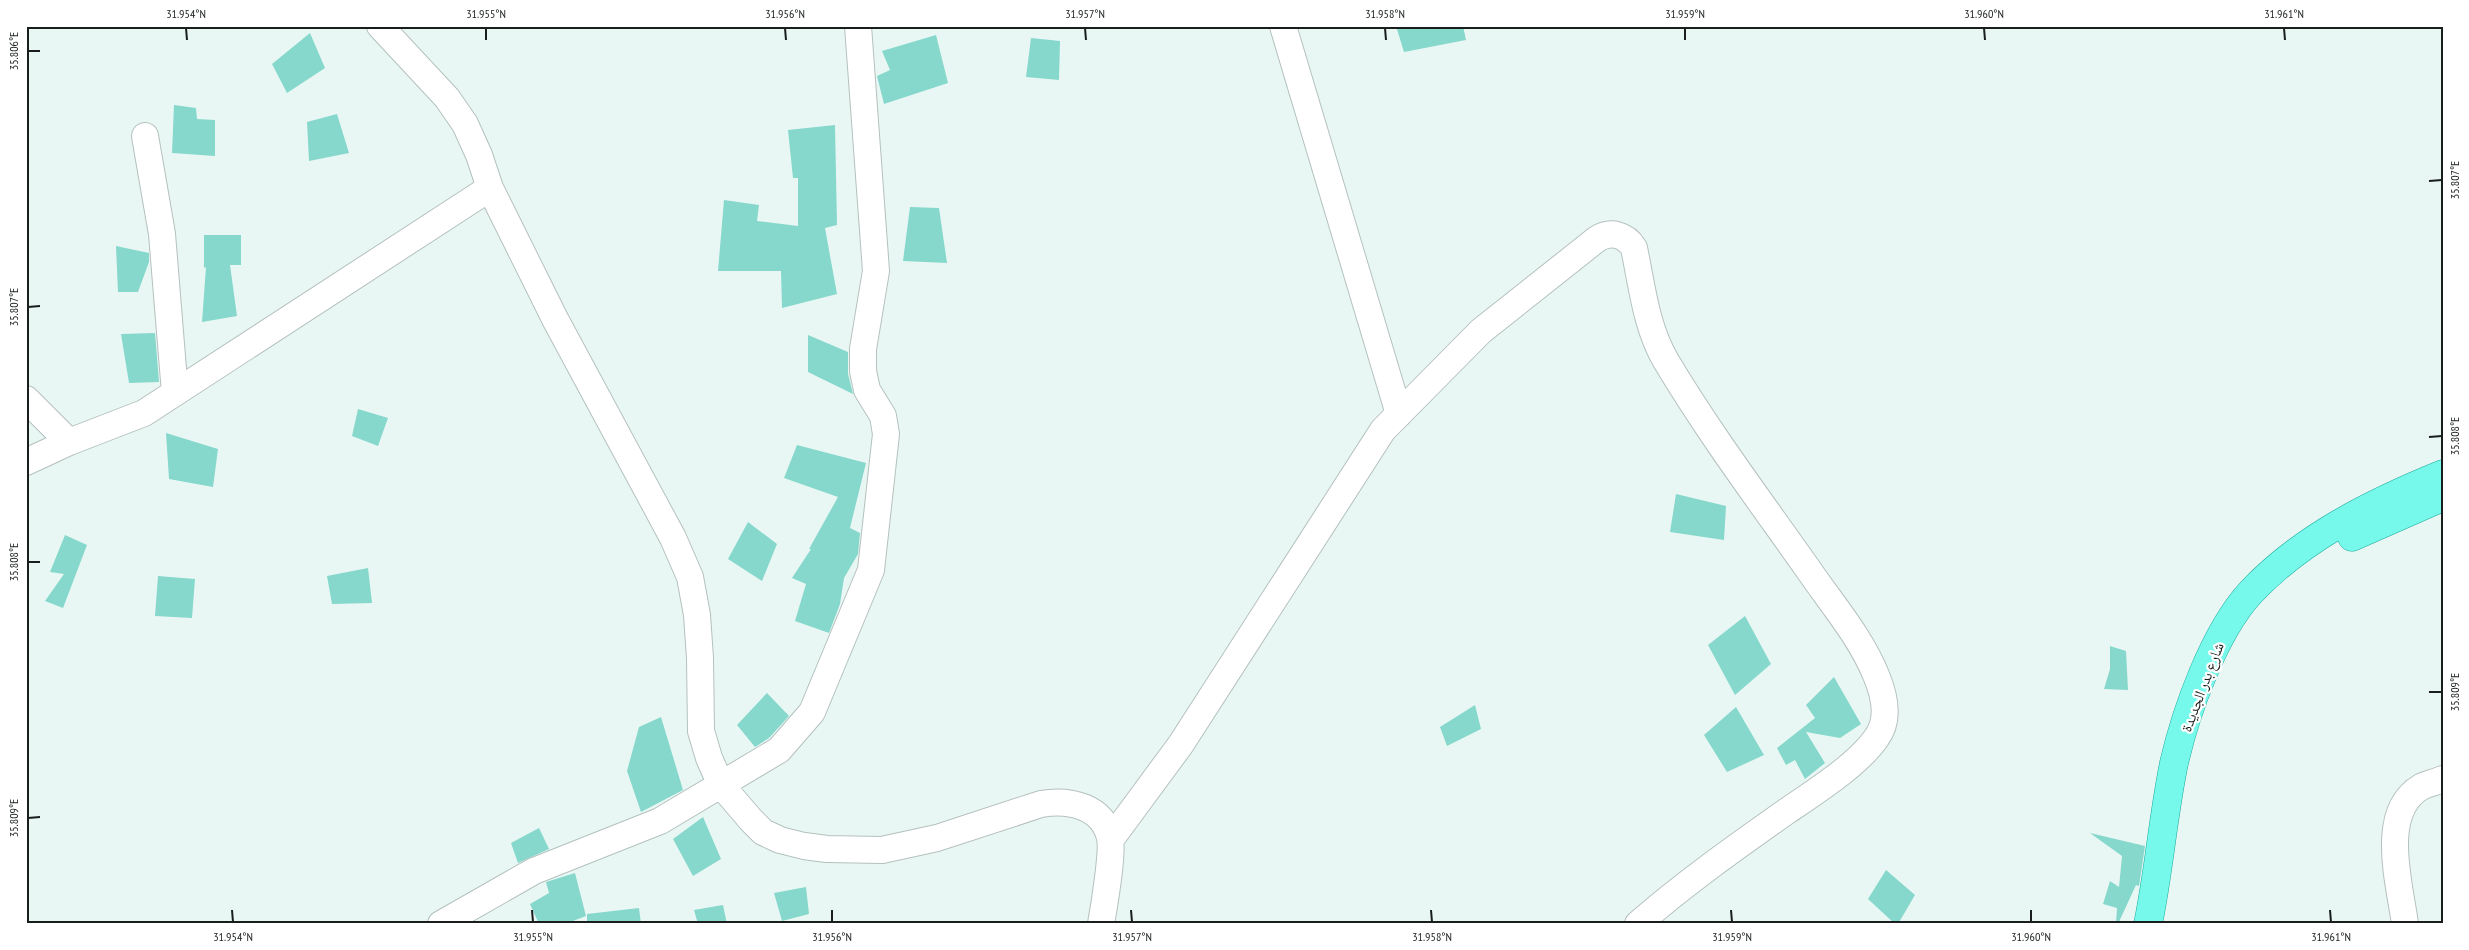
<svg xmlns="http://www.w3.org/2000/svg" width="2469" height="950" viewBox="0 0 2469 950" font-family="'PT Sans Narrow','Noto Naskh Arabic',sans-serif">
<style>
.building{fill:#85d8cb}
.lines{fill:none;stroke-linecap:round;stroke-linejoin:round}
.minor-casing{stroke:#b4c1be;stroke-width:28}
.major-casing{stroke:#1aa99a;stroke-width:29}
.minor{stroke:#fff;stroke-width:26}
.major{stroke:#76f8eb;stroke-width:28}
.ticks{fill:none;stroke:#191e1d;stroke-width:2}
.labels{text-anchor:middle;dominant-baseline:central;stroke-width:4.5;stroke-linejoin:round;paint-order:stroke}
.street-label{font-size:15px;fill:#191e1d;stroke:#fff}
.neatline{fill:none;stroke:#191e1d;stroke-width:2}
.ticks-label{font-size:12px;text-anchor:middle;fill:#191e1d}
</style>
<rect width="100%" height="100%" fill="#e9f7f4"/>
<path class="building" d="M1396,26H1463L1466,40L1404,52Z
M310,33L325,68L287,93L272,64Z
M936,35L948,83L884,104L877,76L890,70L882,51Z
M1031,38L1060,41L1059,80L1026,77Z
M174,105L196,108L197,119L215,120V156L172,153Z
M337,114L349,153L309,161L307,122Z
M835,125L837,225L825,228L837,294L782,308L781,271H718L724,200L759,205L757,221L798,226V178H793L788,130Z
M910,207L939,208L947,263L903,261Z
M204,235H241V265H230L237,316L202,322L206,267L204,268Z
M116,246L149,253V262L138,292H118Z
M155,333L159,382L129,383L121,334Z
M808,335L848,352V374L853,394L808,372Z
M358,409L388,418L378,446L352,436Z
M166,433L218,449L213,487L169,479Z
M797,445L866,463L850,528L860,533L858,554L844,578L840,604L829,633L795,621L806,584L792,578L811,549H809L838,497L784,478Z
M1676,494L1726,506L1724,540L1670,532Z
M748,522L777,544L762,581L728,559Z
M65,535L87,545L63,608L45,601L64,574L50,572Z
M368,568L372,603L332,604L327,576Z
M158,576L195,579L192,618L155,616Z
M1745,616L1771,664L1735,695L1708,645Z
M2110,646L2126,651L2128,690L2104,689L2110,669Z
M1834,677L1861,724L1840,738L1806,732L1825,763L1805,779L1795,760L1786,765L1777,748L1815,718L1806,705Z
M767,693L789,716L769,738L755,747L737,725Z
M1475,705L1481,729L1447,746L1440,727Z
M1736,707L1764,755L1727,772L1704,735Z
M661,717L683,790L641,812L627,771L639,727Z
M703,817L721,859L693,876L673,839Z
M539,828L549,849L518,863L511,843Z
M2090,833L2145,846L2139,886L2136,885L2118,924H2116L2117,908L2103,904L2110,881L2119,887L2122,856Z
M1886,870L1915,895L1898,924H1895L1868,899Z
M575,873L586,916L565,924H539L530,904L549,893L546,882Z
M806,887L809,914L782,921L774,893Z
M723,905L727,924H698L694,910Z
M639,908L641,924H587V914Z"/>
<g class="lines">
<defs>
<path id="minor" d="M380,26L447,98L465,124L479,155L490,188L555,319L673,538L690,577L697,615L700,658L701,731L709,758L721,785L751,820L763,832L780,840L804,846L827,849L882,850L937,838L1041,804C1069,799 1103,806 1110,838C1113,852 1104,907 1101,924
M1283,26L1399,414
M145,136L162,234L175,393
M26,399L69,442
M26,462L69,442L144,413L490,188
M1111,839L1181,744L1383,430L1481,331L1597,239C1611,230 1626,235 1634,248C1642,286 1646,327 1666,361C1709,433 1760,501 1808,569C1831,603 1860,636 1876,675C1884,694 1890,719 1877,737C1859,764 1815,792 1787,811C1736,847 1685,883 1638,924
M441,924L534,871L660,821L779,750L812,712L871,570L886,434L883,416L867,390L863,371V349L876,271L858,26
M2405,924C2400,885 2378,812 2421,787C2427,784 2436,782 2443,779"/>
<path id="major" d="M2352,537L2443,497
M2148,924C2159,871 2163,816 2174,763C2186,711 2214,632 2251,592C2303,537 2374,502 2443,474"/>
</defs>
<use href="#minor" class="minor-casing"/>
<use href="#major" class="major-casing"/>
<use href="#minor" class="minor"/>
<use href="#major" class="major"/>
</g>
<path class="ticks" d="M186,28L187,40M486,28V40M785,28L786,40M1085,28L1086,40M1385,28L1386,40M1685,28V40M1984,28L1985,40M2284,28L2285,40M28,51H40M2429,181L2442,180M28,307L40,306M2429,437L2442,436M28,562H40M2429,692H2442M28,818L40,817M232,910L233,922M532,910L533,922M832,910V922M1131,910L1132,922M1431,910L1432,922M1731,910L1732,922M2031,910V922M2330,910L2331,922"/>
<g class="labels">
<g class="street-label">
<text transform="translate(2202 687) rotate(-69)">شارع بدر الجديدة</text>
</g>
</g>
<rect width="2469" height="950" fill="none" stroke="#ffffff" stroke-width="55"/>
<rect x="28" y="28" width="2414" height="894" class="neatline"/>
<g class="ticks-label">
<text x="186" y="18">31.954°N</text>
<text x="486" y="18">31.955°N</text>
<text x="785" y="18">31.956°N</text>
<text x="1085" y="18">31.957°N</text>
<text x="1385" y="18">31.958°N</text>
<text x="1685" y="18">31.959°N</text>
<text x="1984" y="18">31.960°N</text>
<text x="2284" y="18">31.961°N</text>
<text transform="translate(14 51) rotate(-90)" y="4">35.806°E</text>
<text transform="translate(2455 180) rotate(-90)" y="4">35.807°E</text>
<text transform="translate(14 307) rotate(-90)" y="4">35.807°E</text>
<text transform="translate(2455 436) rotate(-90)" y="4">35.808°E</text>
<text transform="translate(14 562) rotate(-90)" y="4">35.808°E</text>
<text transform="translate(2455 692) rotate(-90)" y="4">35.809°E</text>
<text transform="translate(14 818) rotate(-90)" y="4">35.809°E</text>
<text x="233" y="941">31.954°N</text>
<text x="533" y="941">31.955°N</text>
<text x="832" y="941">31.956°N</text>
<text x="1132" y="941">31.957°N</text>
<text x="1432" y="941">31.958°N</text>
<text x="1732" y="941">31.959°N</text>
<text x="2031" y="941">31.960°N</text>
<text x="2331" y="941">31.961°N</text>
</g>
</svg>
